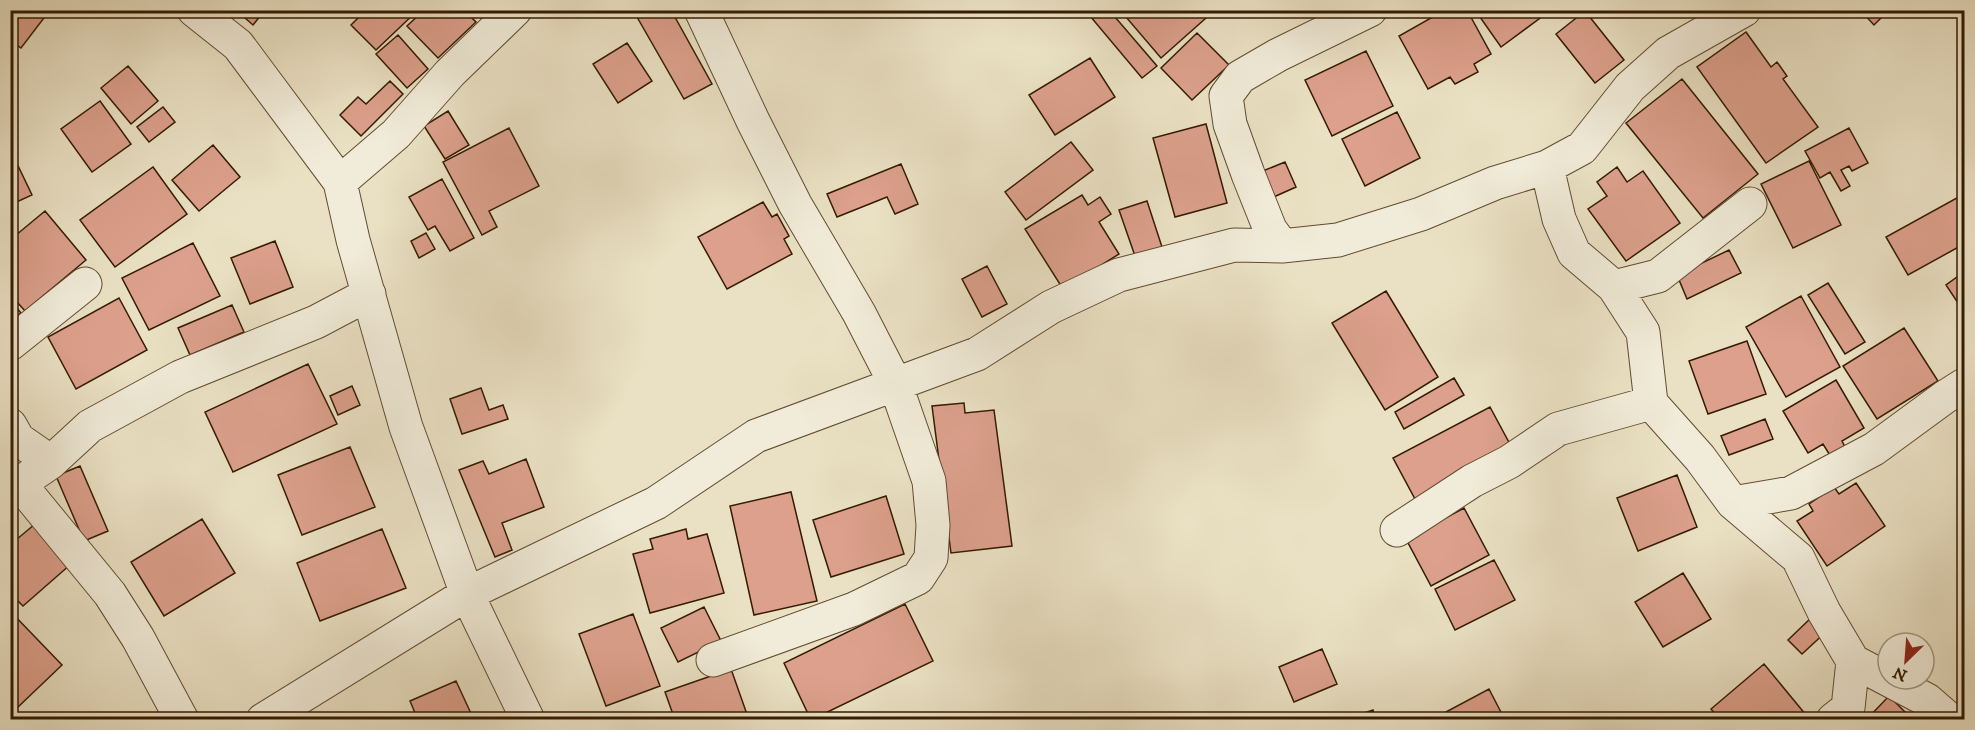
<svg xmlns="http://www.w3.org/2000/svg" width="1975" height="730" viewBox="0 0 1975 730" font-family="'IM FELL DW Pica',serif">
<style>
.building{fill:#dca08c;stroke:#341b00;stroke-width:1.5}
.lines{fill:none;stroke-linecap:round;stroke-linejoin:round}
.minor-casing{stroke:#624c31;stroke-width:35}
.minor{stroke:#f1ecd9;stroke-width:33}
</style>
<rect width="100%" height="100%" fill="#eae1c4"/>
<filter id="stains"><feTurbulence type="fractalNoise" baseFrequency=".00333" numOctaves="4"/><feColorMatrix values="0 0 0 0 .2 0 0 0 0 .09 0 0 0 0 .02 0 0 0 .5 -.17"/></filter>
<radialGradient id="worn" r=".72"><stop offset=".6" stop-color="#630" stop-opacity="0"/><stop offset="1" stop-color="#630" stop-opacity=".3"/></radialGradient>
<path class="building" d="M10,10H50L21,48L10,40Z
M236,10H265L253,25Z
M366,10H418L376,50L351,25Z
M424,10H464L476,22L438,58L407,26Z
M633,10H671L712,84L684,99Z
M1085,10H1109L1157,66L1142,78Z
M1120,10H1215L1161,58Z
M1445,10H1467L1491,54L1474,64L1478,72L1455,84L1450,77L1428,89L1399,36Z
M1475,10H1551L1501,47Z
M1860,10H1889L1874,25Z
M1585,11L1624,60L1595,83L1556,34Z
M1746,32L1771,67L1777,62L1787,76L1783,79L1818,127L1766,163L1697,67Z
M1197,33L1229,65L1192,100L1161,68Z
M398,35L428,69L407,88L376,54Z
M627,43L652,81L618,103L593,64Z
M1366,51L1393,106L1332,136L1305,80Z
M1090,58L1115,97L1055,135L1029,95Z
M128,66L158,101L131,124L101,88Z
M1682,79L1758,174L1703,218L1626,123Z
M390,81L403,94L361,136L340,115L358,97L366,104Z
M100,101L131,144L92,172L61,129Z
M163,107L175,122L149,142L137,127Z
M448,111L469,145L445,159L424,126Z
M1397,112L1420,158L1365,186L1342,139Z
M1206,124L1227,203L1175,217L1153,138Z
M509,128L539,186L489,211L497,227L482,235L443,162Z
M1849,128L1868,163L1852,171L1849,166L1841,170L1850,186L1841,191L1830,172L1820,178L1805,151Z
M1071,142L1093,170L1026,220L1005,192Z
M213,145L240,177L199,211L172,180Z
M10,149L32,195L10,205Z
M1809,161L1841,225L1793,248L1761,184Z
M1285,162L1296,187L1269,199L1258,173Z
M901,164L918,204L895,214L887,197L837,217L827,194Z
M153,167L187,214L115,267L80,220Z
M1617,167L1627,182L1643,171L1680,223L1626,261L1588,209L1607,196L1597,182Z
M442,179L474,238L450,251L435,226L428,230L409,197Z
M1964,194V244L1908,275L1886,237Z
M1082,195L1088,205L1100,197L1111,214L1099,222L1119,254L1063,289L1025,229Z
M1147,201L1162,247L1135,256L1119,210Z
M763,202L772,217L777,214L789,236L784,239L792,254L727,289L698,237Z
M45,211L86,260L25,311L10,294V240Z
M426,233L435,249L419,258L411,241Z
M275,241L293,287L250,304L231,258Z
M193,243L220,296L149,330L122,278Z
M1729,250L1741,273L1687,299L1677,275Z
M987,266L1007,304L982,317L962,279Z
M1964,272V312L1946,285Z
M1828,283L1865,342L1845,354L1808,295Z
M1386,291L1438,377L1385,410L1332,323Z
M1801,296L1840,367L1786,397L1746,327Z
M119,298L147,350L76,389L48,337Z
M10,299L21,313L10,321Z
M232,305L244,332L190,355L178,328Z
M1904,328L1938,381L1877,419L1843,366Z
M1747,341L1766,394L1708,414L1689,361Z
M308,364L337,424L233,472L205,412Z
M1454,378L1464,395L1404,429L1395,412Z
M1836,380L1864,428L1842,441L1846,449L1831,457L1823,444L1808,453L1783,411Z
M352,386L360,405L338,415L330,396Z
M481,388L489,410L503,405L508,419L462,434L450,399Z
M964,403L965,413L994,410L1012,546L951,553L932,406Z
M1490,407L1512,448L1415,499L1393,458Z
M1765,419L1773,439L1729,455L1721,436Z
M350,447L375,507L302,535L278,475Z
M526,459L544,507L502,523L512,550L495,557L459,470L483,461L489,474Z
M80,466L108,531L84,541L56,476Z
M1677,475L1697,527L1638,551L1617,498Z
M1856,483L1885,526L1827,566L1797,521L1813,511L1809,504L1834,487L1839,494Z
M791,492L817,601L754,615L730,506Z
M886,496L904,554L831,577L813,520Z
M1464,508L1489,555L1431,586L1406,539Z
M202,519L235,573L164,616L131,562Z
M35,524L71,564L23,606L10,593V545Z
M382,529L406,588L320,621L297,563Z
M686,529L688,539L707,534L724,593L650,613L633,554L653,549L650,539Z
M1494,560L1515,600L1455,630L1435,589Z
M1683,573L1711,619L1663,647L1635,602Z
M905,604L933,661L811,720L784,663Z
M704,607L721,641L678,662L661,628Z
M10,611L62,665L18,707L10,700Z
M633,614L660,686L606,706L579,634Z
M1814,615L1828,630L1802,654L1788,640Z
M1322,649L1337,684L1294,702L1279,667Z
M1764,664L1806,715L1800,720H1720L1711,709Z
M731,669L749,720H675L665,692Z
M456,681L474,720H418L410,701Z
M1489,689L1505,720H1431Z
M1889,696L1913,720H1866Z
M1373,710L1376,720H1344Z"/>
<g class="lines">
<defs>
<path id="minor" d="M194,10L238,45L340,182L353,240L406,427L467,594L528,720
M701,10L753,121L795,204L859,313L895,383L929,481L933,525L931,558L918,578L854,609L713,660
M1547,167L1559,219L1574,253L1614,287L1643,332L1651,403L1700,458L1733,503L1798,558L1824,612L1853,661L1927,700L1950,720
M340,182L396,134L450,73L515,10
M1282,246L1270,229L1248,174L1230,124L1226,96L1240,77L1278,55L1370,10
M1614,287L1658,276L1750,204
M10,344L85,284
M10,425L18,439L51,462
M19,483L110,594L138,638L182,720
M10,490L51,462L90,426L180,377L316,322L369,294
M1733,503L1791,493L1874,449L1945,397L1964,385
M1397,530L1472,481L1509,462L1558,429L1651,403
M263,720L467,594L656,503L756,436L977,354L1051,307L1119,275L1234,245L1282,246L1338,240L1421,214L1495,183L1547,167L1582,148L1630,87L1668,53L1744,10
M1833,720L1848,708L1853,661"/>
</defs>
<use href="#minor" class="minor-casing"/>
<use href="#minor" class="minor"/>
</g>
<rect width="1975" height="730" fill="none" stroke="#eae1c4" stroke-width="36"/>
<rect x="12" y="12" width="1951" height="706" fill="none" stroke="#341b00" stroke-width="3"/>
<rect x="18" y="18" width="1939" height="694" fill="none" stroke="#341b00" stroke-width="1.5"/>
<g transform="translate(1906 661) rotate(205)"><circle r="28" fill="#f1ecd9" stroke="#a59882" stroke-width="1.5"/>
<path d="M0-4.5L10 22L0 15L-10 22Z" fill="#8f2418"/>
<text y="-9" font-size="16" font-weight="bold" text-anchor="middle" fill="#341b00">N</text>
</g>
<rect width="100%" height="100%" filter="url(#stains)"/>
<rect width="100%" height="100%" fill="url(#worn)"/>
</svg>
